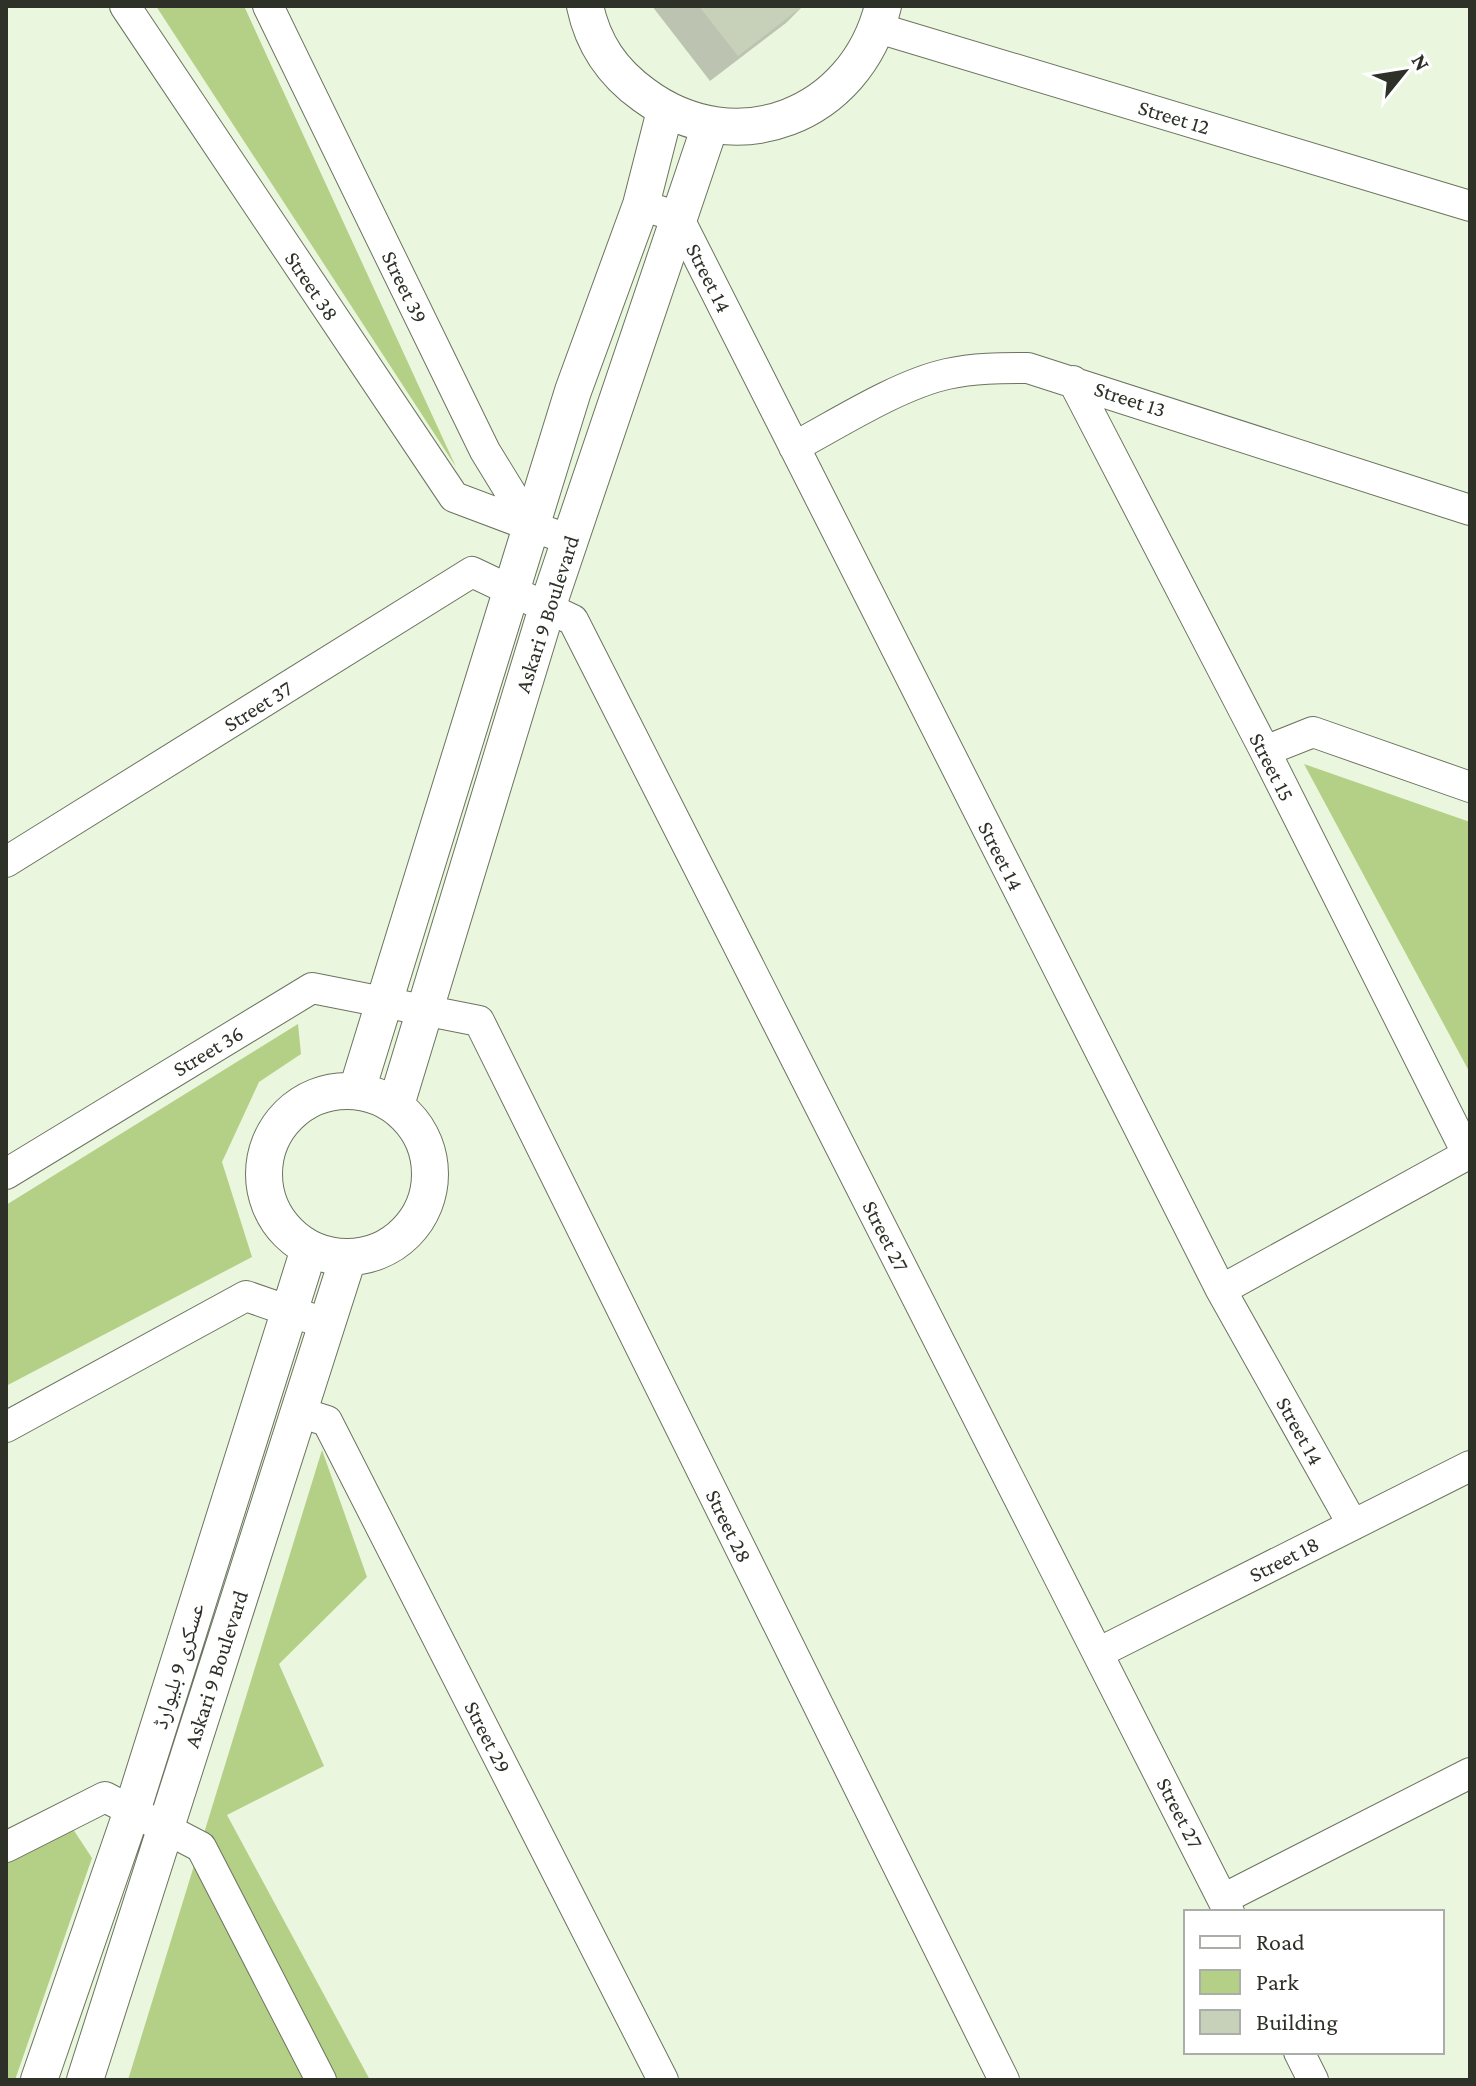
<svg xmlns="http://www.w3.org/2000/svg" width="1476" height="2086" viewBox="0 0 1476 2086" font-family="'Crimson Pro','Noto Naskh Arabic',serif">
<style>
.green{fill:#b3d086}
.shadow{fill:#0003}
.building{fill:#c7d1b9}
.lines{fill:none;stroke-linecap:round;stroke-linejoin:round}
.minor-casing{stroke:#6b745f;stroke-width:32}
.tertiary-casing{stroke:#6b745f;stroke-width:38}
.minor{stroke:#fff;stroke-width:30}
.tertiary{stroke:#fff;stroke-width:36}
.labels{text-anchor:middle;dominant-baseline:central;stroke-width:8;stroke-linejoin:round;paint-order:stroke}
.street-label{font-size:22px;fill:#2d3128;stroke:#fff}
</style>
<rect width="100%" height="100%" fill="#ebf6de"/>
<path class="green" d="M156,6H244L456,467Z
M1304,764L1470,822V1073Z
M298,1024L301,1054L259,1082L222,1162L252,1257L6,1386V1205Z
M322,1450L367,1577L279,1664L324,1766L227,1815L370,2080H128Z
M69,1823L92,1858L15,2080H6V1856Z"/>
<path class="shadow" d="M652,6H803L786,23L710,81Z"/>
<path class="building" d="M699,6H803L738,56Z"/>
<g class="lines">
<defs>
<path id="minor" d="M125,6L454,497L531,526
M268,6L485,451L531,526L570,540
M878,28L1470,206
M641,205L678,217L1221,1290L1353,1525
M1073,381L1265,751L1468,1155
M794,447C839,423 898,385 947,374C974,368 1001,368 1028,368L1470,510
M1265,751L1313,732L1470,787
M6,862L472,572L573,620L1229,1912
M6,1174L312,988L479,1021L1004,2080
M1221,1290L1470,1153
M299,1412L327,1421L663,2080
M6,1427L246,1296L327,1324
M1098,1653L1470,1466
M6,1847L105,1797L201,1847L321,2080
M1223,1899L1470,1773
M1299,2052L1313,2080"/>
<path id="tertiary" d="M585,6C593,44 612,72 644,95C736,163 856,116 883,6
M357,1090L573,391L641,205L665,111
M264 1174a83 83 0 1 1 166 0a83 83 0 1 1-166 0Z
M396,1105L547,608L710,126
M39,2080L132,1811L309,1249
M85,2080L348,1258"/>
</defs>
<use href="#minor" class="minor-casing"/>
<use href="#tertiary" class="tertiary-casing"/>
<use href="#minor" class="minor"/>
<use href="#tertiary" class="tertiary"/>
</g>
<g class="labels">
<g class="street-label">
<text transform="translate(1174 117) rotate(17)">Street 12</text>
<text transform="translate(709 278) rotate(63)">Street 14</text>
<text transform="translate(312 286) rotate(56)">Street 38</text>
<text transform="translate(405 287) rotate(64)">Street 39</text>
<text transform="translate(1130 399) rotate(18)">Street 13</text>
<text transform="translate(547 614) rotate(-72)">Askari 9 Boulevard</text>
<text transform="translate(258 706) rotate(-32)">Street 37</text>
<text transform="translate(1272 767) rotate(63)">Street 15</text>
<text transform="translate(1001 856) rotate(63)">Street 14</text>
<text transform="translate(208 1051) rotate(-31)">Street 36</text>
<text transform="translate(886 1236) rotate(63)">Street 27</text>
<text transform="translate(1300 1431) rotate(61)">Street 14</text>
<text transform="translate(729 1526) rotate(64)">Street 28</text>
<text transform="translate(1284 1559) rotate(-27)">Street 18</text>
<text transform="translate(178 1666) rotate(-73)">عسکری 9 بلیوارڈ</text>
<text transform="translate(216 1669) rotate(-72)">Askari 9 Boulevard</text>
<text transform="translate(488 1737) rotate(63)">Street 29</text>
<text transform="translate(1180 1813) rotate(63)">Street 27</text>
</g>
</g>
<rect width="1476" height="2086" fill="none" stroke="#2d3128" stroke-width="16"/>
<rect x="1184" y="1910" width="260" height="144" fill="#ffffff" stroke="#abada9" stroke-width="2"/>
<rect x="1200" y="1936" width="40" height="12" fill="#ffffff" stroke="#abada9" stroke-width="2"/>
<text x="1256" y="1950" font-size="24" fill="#2d3128">Road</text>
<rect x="1200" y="1970" width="40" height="24" fill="#b3d086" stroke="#abada9" stroke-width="2"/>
<text x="1256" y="1990" font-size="24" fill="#2d3128">Park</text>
<rect x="1200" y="2010" width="40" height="24" fill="#c7d1b9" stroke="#abada9" stroke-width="2"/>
<text x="1256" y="2030" font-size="24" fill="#2d3128">Building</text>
<g transform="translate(1404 72) rotate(60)" stroke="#ffffff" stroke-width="6" paint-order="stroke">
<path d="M0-6L14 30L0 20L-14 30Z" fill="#2d3128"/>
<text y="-12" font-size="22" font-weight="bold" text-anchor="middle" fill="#2d3128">N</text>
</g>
</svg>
